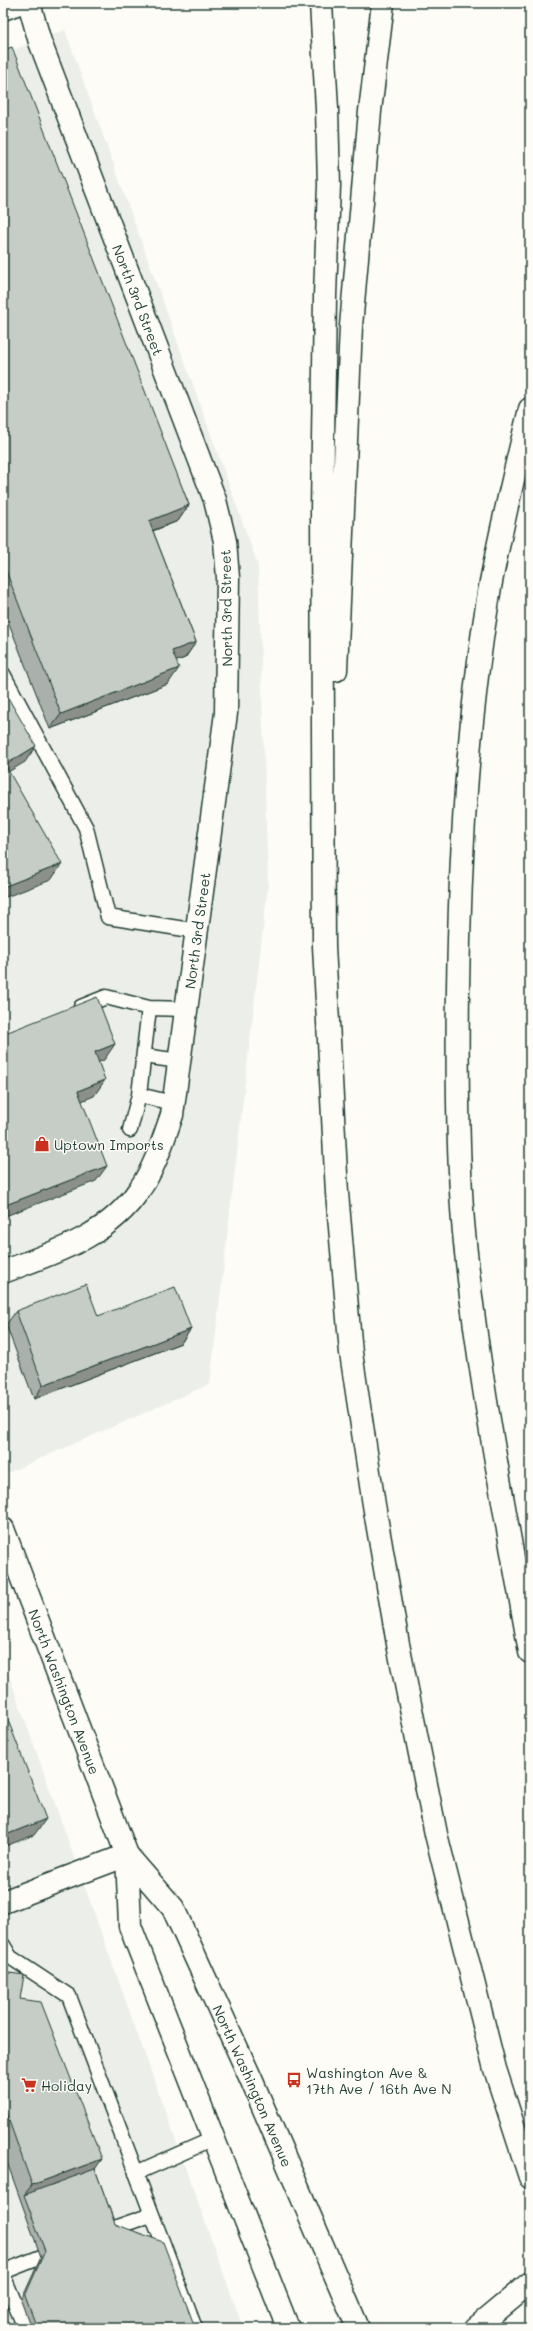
<svg xmlns="http://www.w3.org/2000/svg" width="533" height="2331" viewBox="0 0 533 2331" font-family="Mali,sans-serif">
<style>
.built{fill:#eceee9}
.lines{fill:none;stroke-linecap:round;stroke-linejoin:round}
.lane-casing{stroke:#1f3d34;stroke-width:17}
.street-casing{stroke:#1f3d34;stroke-width:25}
.secondary-casing{stroke:#1f3d34;stroke-width:25}
.highway-casing{stroke:#1f3d34;stroke-width:25}
.lane{stroke:#fdfcf7;stroke-width:14}
.street{stroke:#fdfcf7;stroke-width:22}
.secondary{stroke:#fdfcf7;stroke-width:22}
.highway{stroke:#fdfcf7;stroke-width:22}
.wall{fill:#aab0ab;stroke:#1f3d34}
.shaded-wall{fill:#8b908b;stroke:#1f3d34}
.building{fill:#c6cdc7;stroke:#1f3d34}
.labels{text-anchor:middle;dominant-baseline:central;stroke-width:3;stroke-linejoin:round;paint-order:stroke}
.street-label{font-size:14px;fill:#1f3d34;stroke:#fdfcf7}
.poi-label{font-size:14px;fill:#1f3d34;stroke:#fdfcf7;text-anchor:start}
</style>
<rect width="100%" height="100%" fill="#fdfcf7"/>
<filter id="ink" filterUnits="userSpaceOnUse"><feTurbulence type="fractalNoise" baseFrequency=".025" numOctaves="2"/><feDisplacementMap in="SourceGraphic" scale="8" xChannelSelector="R" yChannelSelector="G"/><feConvolveMatrix kernelMatrix="1 2 1 2 8 2 1 2 1" color-interpolation-filters="sRGB"/></filter>
<g filter="url(#ink)">
<path class="built" d="M65,30L258,565L268,885L210,1384L3,1475V54Z
M3,1659L243,2328H3Z"/>
<g class="lines">
<defs>
<path id="lane" d="M3,674L86,828L108,917L197,931
M81,1007L106,997L149,1008
M144,1056L179,1061
M173,1103L139,1095L149,1008L186,1009
M130,1130L139,1095
M3,1945L10,1957L69,1996L195,2328
M136,2173L213,2139
M111,2229L151,2215
M3,2272L41,2257
M3,2275L25,2328"/>
<g id="street">
<path id="s1" d="M3,1272C52,1253 108,1237 139,1190C155,1168 163,1140 172,1115L226,713L228,578L225,541L215,500L40,42L29,3"/>
<path d="M3,1902L127,1855"/>
</g>
<g id="secondary">
<path d="M3,9L19,3"/>
<path id="s2" d="M3,1529L127,1855L130,1926L288,2328"/>
<path id="s3" d="M127,1855L173,1908L251,2079L358,2328"/>
</g>
<path id="highway" d="M321,3L327,109L329,185L325,296L322,512L324,946L337,1193L351,1353L374,1505L398,1644L436,1834L495,2069L530,2177
M530,409C515,470 500,531 489,593C467,724 460,857 458,989C457,1067 457,1145 463,1222C476,1367 505,1510 530,1652
M336,670L351,326L370,111L383,3
M476,2328L530,2283"/>
</defs>
<use href="#lane" class="lane-casing"/>
<use href="#street" class="street-casing"/>
<use href="#secondary" class="secondary-casing"/>
<use href="#highway" class="highway-casing"/>
<use href="#lane" class="lane"/>
<use href="#street" class="street"/>
<use href="#secondary" class="secondary"/>
<use href="#highway" class="highway"/>
</g>
<path class="wall" d="M3,50L189,505L178,521L153,531L196,642L185,658L176,661L168,684L50,729L3,608Z
M16,1311L98,1316L191,1329L181,1343L34,1399L6,1325Z
M3,1972L20,1999L95,2169L115,2224L190,2328H31L21,2301L41,2257L3,2151Z"/>
<path class="shaded-wall" d="M189,505L178,521L138,536L149,521Z
M196,642L185,658L161,667L172,651Z
M179,668L168,684L50,729L61,714Z
M36,746L25,762L3,775L5,765Z
M62,864L51,880L3,898V887Z
M115,1044L104,1060L84,1068L95,1052Z
M105,1080L94,1096L67,1107L78,1091Z
M107,1166L96,1181L3,1217V1206Z
M191,1329L181,1343L34,1399L43,1385Z
M46,1819L34,1835L3,1847V1836Z
M102,2159L91,2175L24,2195L32,2185Z"/>
<path class="building" d="M12,47L189,505L149,521L196,642L172,651L179,668L61,714L3,563V50Z
M3,689L36,746L5,765L62,864L3,887Z
M97,997L115,1044L95,1052L105,1080L78,1091L107,1166L3,1206V1034Z
M86,1284L98,1316L175,1287L191,1329L43,1385L16,1311Z
M3,1707L46,1819L3,1836Z
M3,1972L24,1975L20,1999L41,2002L102,2159L32,2185L3,2104Z
M95,2169L115,2224L163,2242L193,2322L190,2328H37L25,2296L45,2251L24,2195Z"/>
</g>
<defs>
<symbol id="shop-bare" viewBox="-9 -9 18 18"><path d="M-5-2.5h2.3a2.7 3.5 0 0 1 5.4 0H5L5.5 6h-11ZM-1.5-2.5h3a1.5 2.3 0 0 0-3 0Z" fill="#c8321e" stroke="#fdfcf7" stroke-width="2.5" paint-order="stroke"/></symbol>
<symbol id="bus-bare" viewBox="-9 -9 18 18"><path d="M-5-6H5V4H4V6H2V4H-2V6H-4V4H-5ZM-3.5-4V0h7V-4ZM-3.5 1.2v1.5H-2V1.2ZM2 1.2v1.5H3.5V1.2Z" fill="#c8321e" stroke="#fdfcf7" stroke-width="2.5" paint-order="stroke"/></symbol>
<symbol id="supermarket-bare" viewBox="-9 -9 18 18"><path d="M-6-5.5h2.5l.6 2H6L4.5 2H-2.5L-4.4-4H-6ZM-1.5 3.2a1.3 1.3 0 1 0 .1 0ZM3 3.2a1.3 1.3 0 1 0 .1 0Z" fill="#c8321e" stroke="#fdfcf7" stroke-width="2.5" paint-order="stroke"/></symbol>
</defs>
<g fill-rule="evenodd">
<use href="#shop-bare" x="31" y="1133" width="22" height="22"/>
<use href="#bus-bare" x="283" y="2069" width="22" height="22"/>
<use href="#supermarket-bare" x="18" y="2074" width="22" height="22"/>
</g>
<g class="labels">
<g class="street-label">
<text transform="translate(138 300) rotate(69)">North 3rd Street</text>
<text transform="translate(226 608) rotate(-91)">North 3rd Street</text>
<text stroke="none"><textPath href="#s1" startOffset="430">North 3rd Street</textPath></text>
<text stroke="none"><textPath href="#s2" startOffset="174">North Washington Avenue</textPath></text>
<text stroke="none"><textPath href="#s3" startOffset="265">North Washington Avenue</textPath></text>
</g>
<g class="poi-label">
<text x="54" y="1144">Uptown Imports</text>
<text x="306" y="2072">Washington Ave &amp;<tspan x="306" dy="16">17th Ave / 16th Ave N</tspan></text>
<text x="41" y="2085">Holiday</text>
</g>
</g>
<rect width="533" height="2331" fill="none" stroke="#fdfcf7" stroke-width="16"/>
<rect x="8" y="8" width="517" height="2315" fill="none" stroke="#1f3d34" stroke-width="1.5" filter="url(#ink)"/>
</svg>
